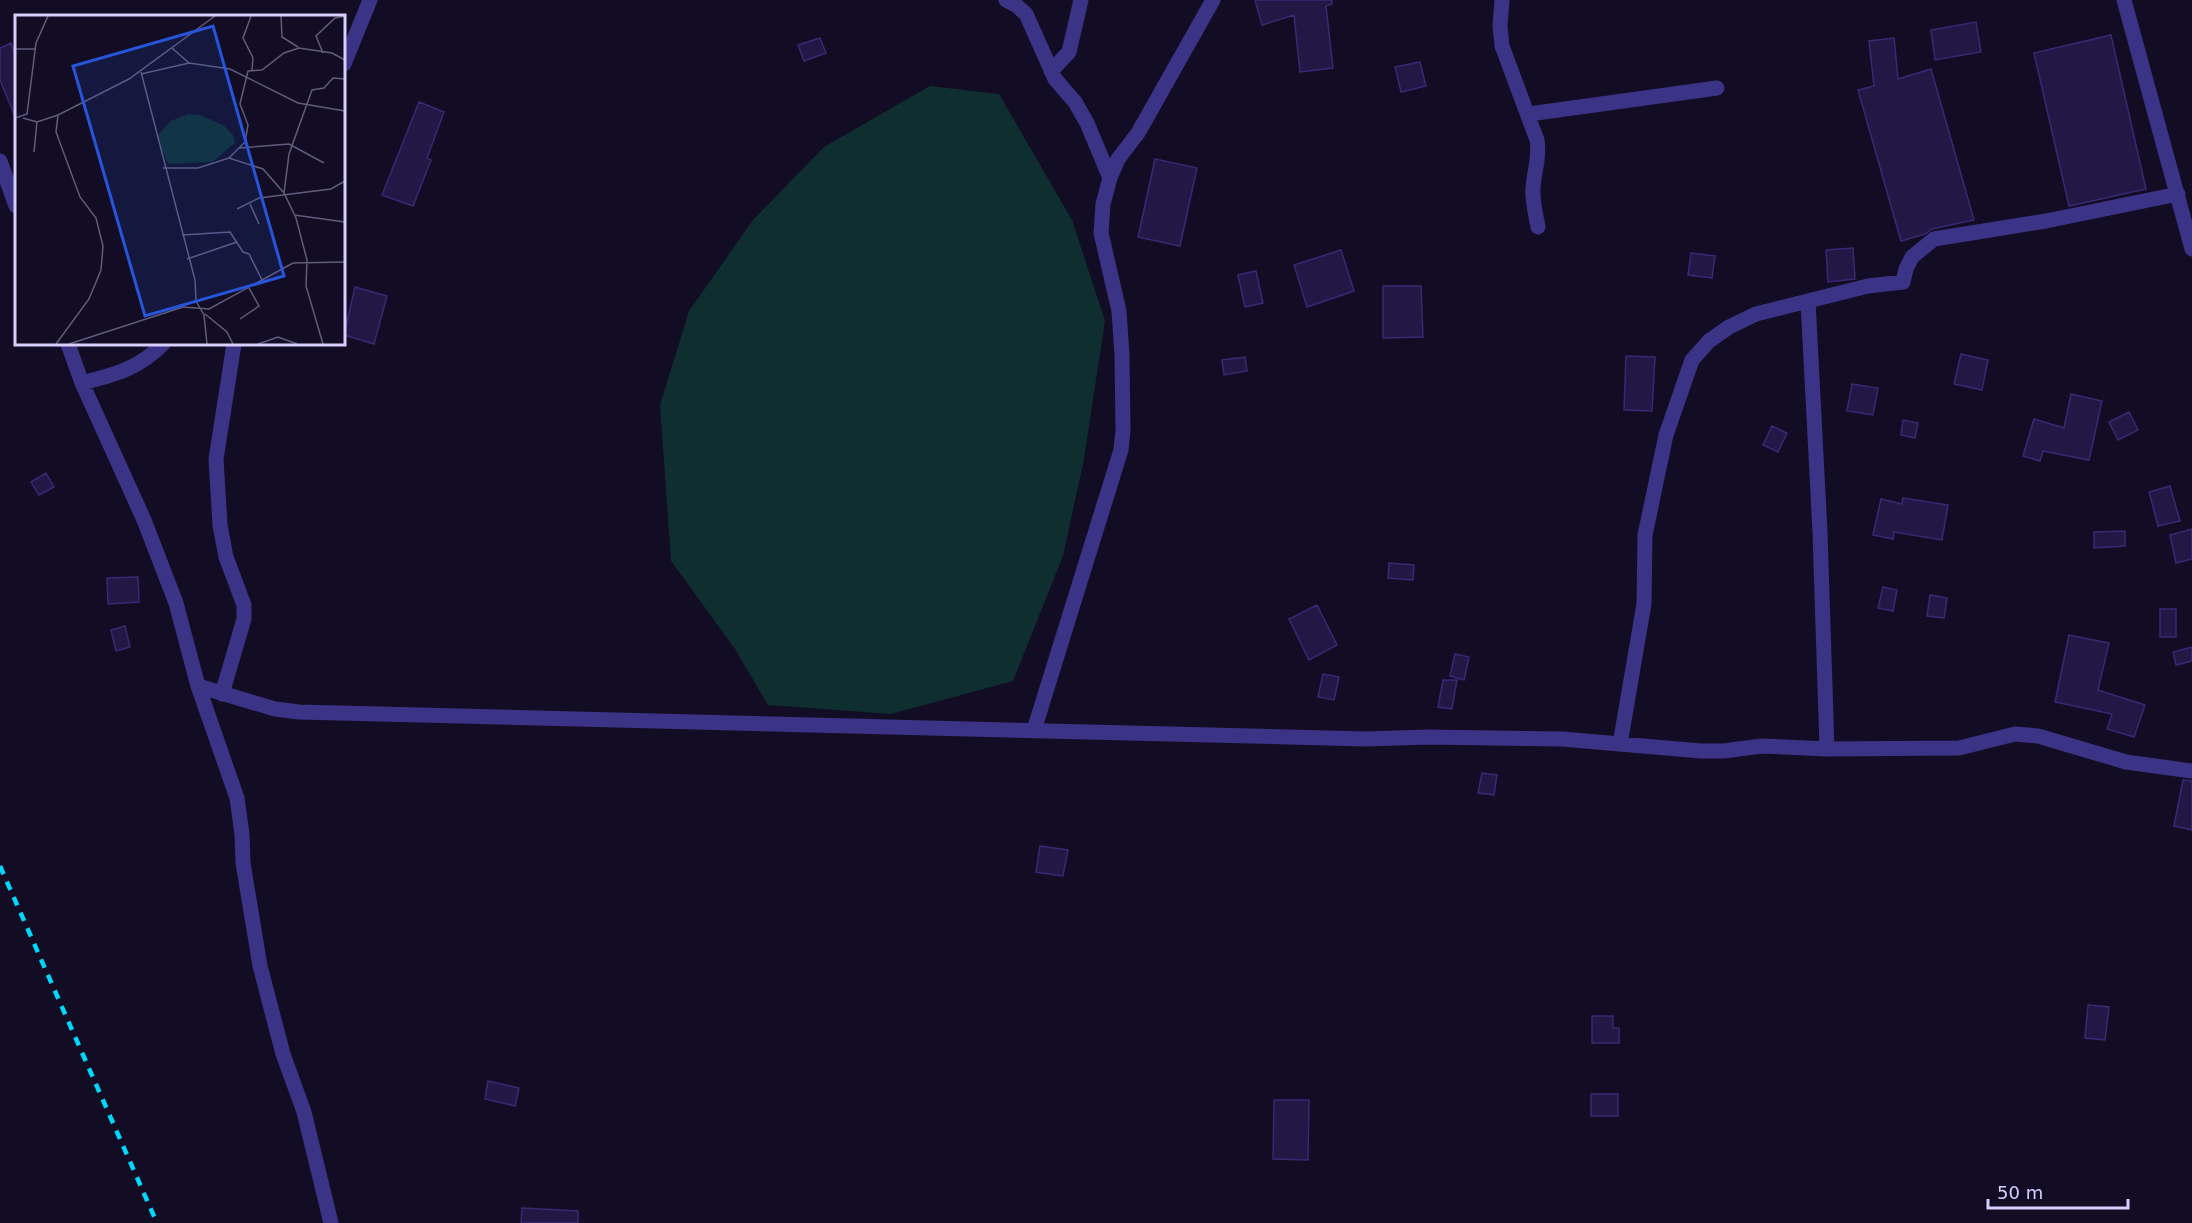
<svg xmlns="http://www.w3.org/2000/svg" width="2192" height="1223" viewBox="0 0 2192 1223" font-family="'DejaVu Sans',sans-serif">
<style>
.green{fill:#0f2e2f}
.building{fill:#231746;stroke:#3a2874;stroke-width:1.5}
.lines{fill:none;stroke-linecap:round;stroke-linejoin:round}
.minor{stroke:#3b3486;stroke-width:15}
.rail{stroke:#00d8fb;stroke-width:4.5;stroke-dasharray:9 8;stroke-linecap:butt}
.inset-road{fill:none;stroke:#615b7c;stroke-width:1.5}
.view{fill:#2654da;fill-opacity:0.15;stroke:#2654da;stroke-width:3}
.inset-edge{fill:none;stroke:#d7d0ff;stroke-width:3}
</style>
<rect width="100%" height="100%" fill="#120d24"/>
<path class="green" d="M930,86L999,94L1072,220L1105,321L1084,459L1063,556L1013,681L891,714L768,705L735,649L671,561L660,405L689,311L753,220L824,147Z"/>
<path class="building" d="M1255,0H1332V4L1326,6L1333,68L1300,72L1294,15L1262,25Z
M1976,22L1981,52L1935,60L1931,30Z
M2111,35L2146,189L2069,206L2034,53Z
M820,38L826,53L804,61L798,45Z
M1894,38L1898,79L1931,69L1974,220L1932,229L1925,234L1901,241L1858,90L1874,86L1869,41Z
M11,43L16,56V119L0,80V48Z
M1420,62L1426,86L1401,92L1395,67Z
M419,102L444,112L427,158L431,160L413,206L382,195Z
M1155,159L1197,168L1180,246L1138,237Z
M1853,248L1855,279L1828,282L1826,250Z
M1341,250L1354,291L1307,307L1294,265Z
M1691,253L1715,256L1712,278L1688,275Z
M1256,271L1263,303L1245,307L1238,275Z
M1383,286H1421L1423,337L1383,338Z
M355,287L387,296L374,344L344,335Z
M1961,354L1988,360L1982,390L1954,384Z
M1626,356L1655,357L1652,411L1624,410Z
M1245,357L1247,371L1224,375L1222,360Z
M1852,384L1878,388L1873,415L1847,411Z
M2071,394L2102,401L2089,460L2043,451L2040,461L2023,456L2034,419L2064,428Z
M2129,412L2138,430L2118,440L2109,422Z
M1903,420L1918,423L1915,438L1901,435Z
M1772,426L1787,433L1778,452L1763,445Z
M46,473L54,487L39,495L31,482Z
M2170,486L2180,521L2158,526L2149,492Z
M1903,498L1948,505L1942,540L1894,532L1893,539L1873,535L1881,499L1902,504Z
M2192,529V559L2176,563L2170,535Z
M2125,531V546L2094,548V532Z
M1389,563L1414,565L1413,580L1388,578Z
M138,577L139,602L108,604L107,578Z
M1883,587L1897,590L1893,611L1878,608Z
M1930,595L1947,598L1944,618L1927,616Z
M1317,605L1337,645L1309,660L1289,619Z
M2160,609H2176V637H2160Z
M125,626L130,647L116,651L111,630Z
M2069,635L2109,643L2098,690L2145,705L2134,737L2107,729L2112,714L2055,702Z
M2192,647V661L2176,665L2173,652Z
M1455,654L1469,657L1464,680L1450,676Z
M1323,674L1339,677L1334,700L1318,697Z
M1443,680H1457L1452,709L1438,707Z
M1482,773L1497,775L1494,795L1478,793Z
M2183,780L2192,781V830L2174,826Z
M1040,846L1068,850L1063,876L1036,872Z
M2088,1005L2109,1007L2105,1040L2085,1038Z
M1592,1016H1613V1028H1619V1043H1592Z
M488,1081L519,1088L515,1106L485,1099Z
M1591,1094H1618V1116H1591Z
M1274,1100H1309L1308,1160L1273,1159Z
M522,1208L578,1211V1223H521Z"/>
<g class="lines">
<path class="minor" d="M1006,0L1017,6L1026,14L1055,79L1075,102L1087,123L1110,178
M1502,0L1500,26L1502,46L1537,140C1540,158 1534,171 1533,188C1532,201 1536,215 1538,227
M2124,0L2192,249
M344,64L370,0
M1051,71L1069,52L1081,0
M1529,114L1717,88
M0,161L16,206
M1808,301L1820,532L1827,749
M68,344L82,383L144,520L176,603L198,686L237,798L242,834L243,863L260,966L283,1054L304,1112L331,1223
M82,383C116,374 138,369 163,344
M198,686L275,709L299,712L1366,739L1427,737L1562,739L1701,751H1723L1762,746L1827,749L1959,748L2015,734L2038,736L2126,762L2192,771
M222,694L244,619V605L226,557L220,525L216,459L234,344
M1034,730L1121,450L1123,430L1122,355L1119,311L1101,233L1103,204L1110,178L1118,159L1138,133L1213,0
M1620,744L1644,604L1645,535L1666,435L1692,360L1709,341L1729,327L1756,314L1868,286L1903,282L1906,269L1912,257L1934,239L2046,221L2178,194"/>
<path class="rail" d="M0,866L157,1223"/>
</g>
<g transform="translate(15 15)">
<rect width="330" height="330" fill="#120d24"/>
<path d="M173,99L185,100L208,110L218,120L220,128L197,147L153,149L142,121L156,106Z" fill="#0f2e2f"/>
<path class="inset-road" d="M236,1L228,23L238,43L237,55M266,1L267,22L283,32M157,33L174,48M0,34H20M308,38L301,21L320,3L330,1M126,57L180,265L181,286L189,300L192,329M126,59L174,48L215,54L283,88L330,96M0,103L12,99L21,28L33,1M8,103L22,107L43,100M224,133L274,129L309,148M19,137L22,107M214,143L230,127L233,110L225,89L233,56L247,55L269,38L284,33L317,38L330,45M148,153H183L214,143L248,154L269,178L281,203L292,245L291,271L308,329M269,178L274,139L297,75L309,73L318,63L330,64M235,189L244,209M222,194L244,183L316,174L330,166M279,200L330,207M167,220L215,217L228,237L234,239L247,265M172,244L222,227M190,299L212,317L218,329M225,304L244,291L234,273M41,329L74,284L86,255L88,231L81,203L65,182L41,117L43,100L114,64L200,1M54,329L168,292L194,294L278,248L330,247M243,329L263,322L282,329"/>
<path class="view" d="M198,11L269,261L130,301L58,51Z"/>
<rect width="330" height="330" class="inset-edge"/>
</g>
<path d="M1988 1199v9h140v-9" fill="none" stroke="#d7d0ff" stroke-width="3"/>
<text x="1997" y="1199" font-size="18" fill="#d7d0ff" stroke="#120d24" stroke-width="4.5" paint-order="stroke">50 m</text>
</svg>
